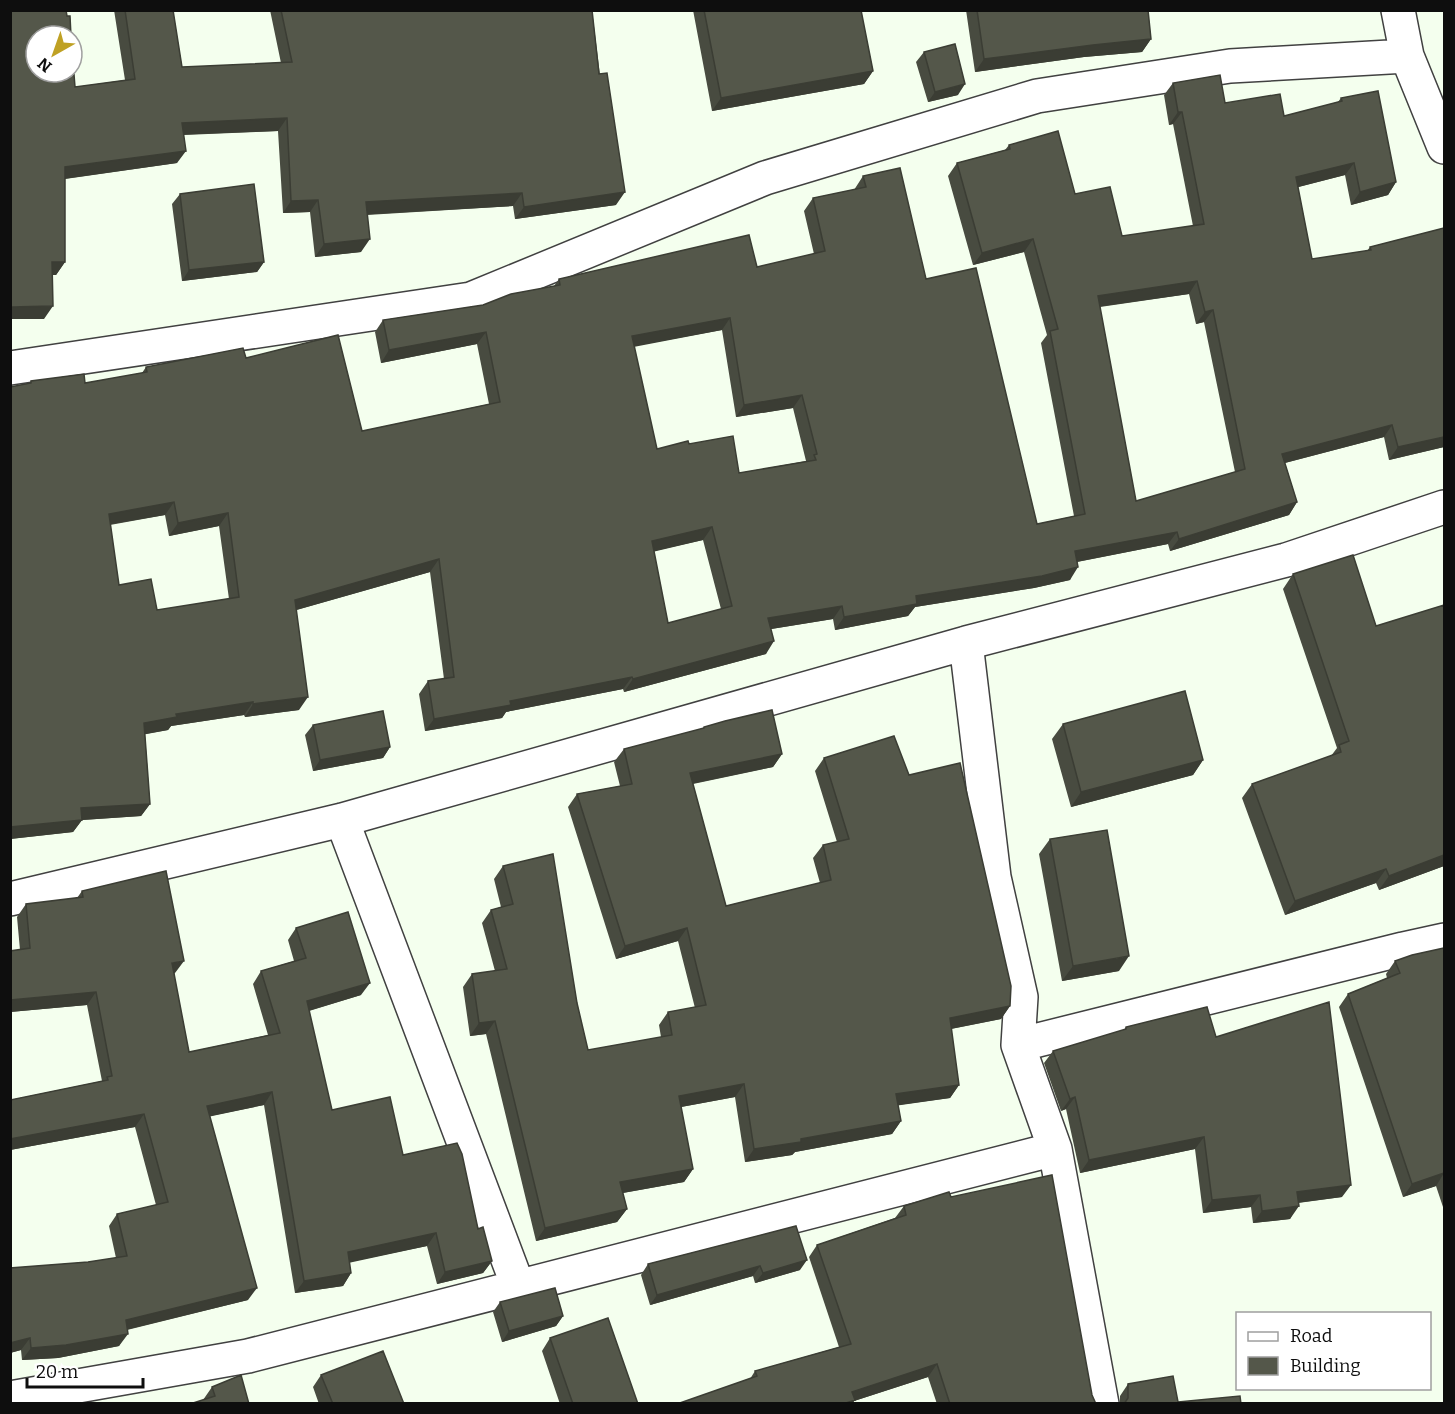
<svg xmlns="http://www.w3.org/2000/svg" width="1455" height="1414" viewBox="0 0 1455 1414" font-family="Bitter,serif">
<style>
.lines{fill:none;stroke-linecap:round;stroke-linejoin:round}
.minor-casing{stroke:#414141;stroke-width:36}
.minor{stroke:#fff;stroke-width:33}
.wall{fill:#484b40;fill-rule:evenodd}
.shaded-wall{fill:#3b3d34}
.building{fill:#54574a;stroke:#3b3d34;stroke-width:1.5;fill-rule:evenodd}
</style>
<rect width="100%" height="100%" fill="#f4ffee"/>
<g class="lines">
<defs>
<path id="minor" d="M1398,10L1407,56L1444,147
M10,368L471,299L765,178L1037,96L1230,66L1407,56
M966,643L994,877L1021,997L1018,1045L1055,1149L1102,1404
M342,820L518,1286
M10,899L342,820L966,643L1286,560L1444,507
M1018,1045L1403,949L1444,940
M10,1398L248,1356L1055,1149"/>
</defs>
<use href="#minor" class="minor-casing"/>
<use href="#minor" class="minor"/>
</g>
<path class="wall" d="M114,10H173L182,67L281,63L270,10H592L616,205L515,219L513,206L367,215L361,252L315,257L310,212L283,213L278,131L184,135L177,163L65,179V262L56,275H52L44,319L75,87L125,80Z
M693,10H861L873,71L864,84L712,111Z
M966,10H1148L1151,39L1142,52L1084,57L975,72Z
M924,52L958,95L928,102L916,62Z
M1173,83L1225,103L1284,116L1338,102L1341,98L1396,182L1388,195L1351,205L1345,175L1298,187L1312,259L1367,251L1370,247L1444,228V447L1389,460L1384,437L1285,463L1297,502L1289,515L1170,551L1168,544L1077,562L1070,580L1034,588L915,607L908,616L835,630L833,619L771,629L766,654L624,692L623,689L506,712L502,718L425,731L419,694L428,681L444,679L430,572L296,610L299,710L245,717L244,715L171,726L168,730L145,734L150,804L141,816L82,820L73,832L10,839V387L30,383L31,381L85,383L142,373L146,367L246,358L362,431L489,404L477,344L381,363L375,332L383,320L483,305L554,286L559,279L757,267L814,254L804,211L813,198L854,190L863,176L926,279L1037,524L1074,516L1041,343L1047,335L1024,252L973,265L948,176L957,163L1005,150L1009,145L1075,194L1122,236L1193,226L1173,124L1169,125L1164,95ZM1189,294L1196,324L1204,322L1235,472L1136,501L1100,307ZM722,330L736,417L793,408L806,461L739,473L689,444L657,449L634,346ZM165,515L169,536L219,526L229,599L157,610L119,585L110,525ZM703,540L721,609L668,623L654,551Z
M180,194L264,262L257,272L182,281L172,204Z
M1293,574L1444,866L1379,890L1376,883L1285,915L1242,798L1252,784L1331,756L1337,748L1283,589Z
M1063,724L1203,760L1193,775L1071,807L1052,739Z
M313,725L390,747L383,758L313,771L305,735Z
M704,727L782,754L773,767L693,784L726,906L820,883L813,858L823,845L837,842L815,771L824,758L909,775L1010,1006L1001,1019L951,1029L959,1085L950,1098L898,1105L901,1121L892,1134L795,1152L792,1155L745,1162L735,1097L681,1107L693,1169L684,1182L623,1193L627,1209L617,1222L536,1241L486,1034L470,1036L463,987L472,974L495,971L482,923L491,910L501,907L494,879L503,866L577,1003L588,1050L661,1037L659,1025L668,1012L695,1008L678,941L616,959L568,807L577,794L620,786L614,762L624,749L702,729Z
M1050,839L1119,971L1062,981L1039,854Z
M82,891L175,973L174,974L189,1052L268,1035L253,984L261,971L294,961L288,940L296,928L361,995L309,1011L332,1110L403,1155L478,1229L492,1261L483,1273L437,1284L427,1246L349,1262L351,1273L343,1286L295,1293L264,1105L210,1116L248,1300L127,1330L119,1346L58,1358L22,1360L21,1350L10,1353V1268L88,1262L116,1258L109,1226L117,1214L156,1205L135,1127L10,1150V1100L102,1081L87,1005L10,1012V951L20,950L17,917L26,904L77,898Z
M1444,948V1210L1436,1186L1403,1197L1339,1007L1348,994L1387,978L1386,974L1395,961Z
M1126,1027L1216,1037L1342,1197L1298,1203L1290,1219L1253,1223L1251,1207L1203,1213L1195,1149L1080,1173L1066,1109L1061,1111L1044,1063L1053,1051L1124,1030Z
M951,1197L1092,1395L1096,1404H937L928,1377L854,1401L852,1404H677L750,1379L755,1371L839,1347L809,1257L817,1245L895,1218L904,1206Z
M796,1226L800,1270L755,1283L753,1276L650,1305L641,1275L648,1264Z
M500,1302L563,1316L556,1326L502,1342L493,1312Z
M550,1338L638,1404H560L542,1351Z
M321,1375L404,1404H319L313,1387Z
M1128,1384L1178,1402L1241,1404H1120V1396Z
M212,1387L249,1404L203,1400Z"/>
<path class="shaded-wall" d="M1151,39L1142,52L1084,57L975,72L984,59L1093,45Z
M873,71L864,84L712,111L721,98Z
M965,84L958,95L928,102L935,92Z
M1178,112H1182L1173,124L1169,125Z
M287,118L278,131L173,135L182,123Z
M186,151L177,163L56,180L65,167Z
M1354,163L1345,175L1287,190L1296,177Z
M1396,182L1388,195L1351,205L1360,192Z
M625,192L616,205L515,219L524,207Z
M522,193L513,206L357,215L366,202Z
M318,200L310,212L283,213L291,201Z
M370,239L361,252L315,257L324,244Z
M1033,239L1024,252L973,265L982,253Z
M52,262H65L56,275H43Z
M264,262L257,272L182,281L189,270Z
M1197,281L1189,294L1089,308L1098,296Z
M53,306L44,319H10V307Z
M1213,310L1204,322L1196,324L1205,312Z
M730,318L722,330L623,349L632,336Z
M486,332L477,344L381,363L389,350Z
M802,395L793,408L736,417L744,405Z
M1392,425L1384,437L1273,466L1282,454Z
M1444,437V447L1389,460L1398,447Z
M174,502L165,515L100,526L109,514Z
M1297,502L1289,515L1170,551L1179,539Z
M228,513L219,526L169,536L178,523Z
M712,527L703,540L644,554L652,541Z
M1177,532L1168,544L1066,564L1075,551Z
M439,559L430,572L286,613L295,600Z
M1078,567L1070,580L1034,588L915,607L908,616L835,630L844,617L916,596Z
M842,606L833,619L759,631L768,618Z
M774,641L766,654L624,692L633,679Z
M632,677L623,689L506,712L502,718L425,731L434,719L510,701Z
M308,697L299,710L245,717L253,704Z
M253,702L244,715L171,726L168,730L136,736L144,723L176,714Z
M390,747L383,758L313,771L320,760Z
M782,754L773,767L681,786L690,773Z
M1203,760L1193,775L1071,807L1081,792Z
M150,804L141,816L82,820L73,832L10,839V827L81,808Z
M1444,855V866L1379,890L1389,876Z
M1386,869L1376,883L1285,915L1295,901Z
M687,928L678,941L616,959L625,946Z
M1129,956L1119,971L1062,981L1073,966Z
M184,961L175,973L163,976L172,963Z
M370,983L361,995L298,1014L307,1001Z
M96,992L87,1005L10,1012V1000Z
M1010,1006L1001,1019L940,1031L950,1018Z
M495,1021L486,1034L470,1036L479,1023Z
M744,1084L735,1097L670,1109L679,1096Z
M959,1085L950,1098L887,1107L896,1094Z
M272,1092L264,1105L198,1119L207,1106Z
M1075,1097L1066,1109L1061,1111L1070,1099Z
M144,1114L135,1127L10,1150V1139Z
M901,1121L892,1134L795,1152L792,1155L745,1162L754,1149L801,1139Z
M1204,1137L1195,1149L1080,1173L1089,1160Z
M693,1169L684,1182L611,1195L620,1182Z
M1444,1173L1436,1186L1403,1197L1412,1184Z
M1351,1185L1342,1197L1288,1204L1297,1192Z
M1260,1195L1251,1207L1203,1213L1212,1200Z
M1299,1206L1290,1219L1253,1223L1262,1211Z
M627,1209L617,1222L536,1241L545,1228Z
M436,1233L427,1246L339,1265L348,1252Z
M807,1260L800,1270L755,1283L763,1273Z
M492,1261L483,1273L437,1284L445,1272Z
M760,1266L753,1276L650,1305L657,1295Z
M351,1273L343,1286L295,1293L304,1281Z
M257,1288L248,1300L117,1332L126,1320Z
M563,1316L556,1326L502,1342L509,1331Z
M128,1334L119,1346L58,1358L22,1360L31,1348Z
M30,1338L21,1350L10,1353V1343Z
M937,1364L928,1377L854,1401L852,1404H843L852,1392Z"/>
<path class="building" d="M10,10H66L67,16H70L71,36H36V72H72V49L75,87L135,79L125,10H173L182,67L292,62L281,10H592L599,74L607,73L625,192L524,207L522,193L366,202L370,239L324,244L318,200L291,201L287,118L182,123L186,151L65,167V262H52L53,306L10,307Z
M704,10H861L873,71L721,98Z
M977,10H1148L1151,39L1093,45L984,59Z
M955,44L965,84L935,92L924,52Z
M1220,75L1225,103L1280,94L1284,116L1342,101L1341,98L1378,91L1396,182L1360,192L1354,163L1296,177L1312,259L1371,250L1370,247L1444,228V437L1398,447L1392,425L1282,454L1297,502L1179,539L1177,532L1075,551L1078,567L1042,576L916,596L917,604L844,617L842,606L768,618L774,641L633,679L632,677L510,701L511,705L434,719L428,681L454,677L439,559L295,600L308,697L253,704V702L176,714L177,717L144,723L150,804L81,808L82,820L10,827V387L31,383V381L84,374L85,383L147,372L146,367L243,348L246,358L338,335L362,431L500,402L486,332L389,350L383,320L483,305L511,294L560,285L559,279L749,235L757,267L825,251L813,198L866,187L863,176L900,168L926,279L976,268L1037,524L1085,514L1050,331L1058,329L1033,239L982,253L957,163L1010,149L1009,145L1058,131L1075,194L1110,187L1122,236L1204,224L1182,112H1178L1173,83ZM1197,281L1205,312L1213,310L1245,469L1136,501L1098,296ZM730,318L744,405L802,395L817,454L814,455L816,460L739,473L733,436L689,444L688,441L657,449L632,336ZM174,502L178,523L228,513L239,597L157,610L151,579L119,585L109,514ZM712,527L732,606L668,623L652,541Z
M254,184L264,262L189,270L180,194Z
M1353,555L1376,626L1444,605V855L1389,876L1386,869L1295,901L1252,784L1341,752L1339,745L1349,741L1293,574Z
M1185,691L1203,760L1081,792L1063,724Z
M772,710L782,754L690,773L726,906L831,880L823,845L849,839L824,758L894,736L909,775L960,763L1011,986L1010,1006L950,1018L959,1085L896,1094L901,1121L801,1139V1142L754,1149L744,1084L679,1096L693,1169L620,1182L627,1209L545,1228L495,1021L479,1023L472,974L507,969L491,910L513,904L503,866L553,854L577,1003L588,1050L672,1035L668,1012L706,1005L687,928L625,946L577,794L632,784L624,749L704,728V727L725,721Z
M383,711L390,747L320,760L313,725Z
M1107,830L1129,956L1073,966L1050,839Z
M166,871L184,961L172,963L189,1052L280,1033L261,971L306,958L296,928L348,912L370,983L307,1001L332,1110L390,1097L403,1155L457,1143L462,1154L478,1229L483,1227L492,1261L445,1272L436,1233L348,1252L351,1273L304,1281L272,1092L207,1106L257,1288L126,1320L128,1334L66,1345L31,1348L30,1338L10,1343V1268L88,1262L127,1256L117,1214L168,1202L144,1114L10,1139V1100L108,1080L107,1077L112,1076L96,992L10,1000V951L30,948L26,904L83,897L82,891Z
M1444,948V1173L1412,1184L1348,994L1400,973L1395,961L1412,955Z
M1329,1002L1351,1185L1297,1192L1299,1206L1262,1211L1260,1195L1212,1200L1204,1137L1089,1160L1075,1097L1070,1099L1053,1051L1126,1029V1027L1207,1007L1216,1037Z
M1052,1175L1092,1395L1096,1404H950L937,1364L852,1392L855,1400L843,1404H677L757,1376L755,1371L851,1344L817,1245L906,1215L904,1206L949,1192L951,1197Z
M796,1226L807,1260L763,1273L760,1266L657,1295L648,1264Z
M555,1288L563,1316L509,1331L500,1302Z
M608,1318L638,1404H573L550,1338Z
M383,1351L404,1404H333L321,1375Z
M241,1375L249,1404H190L215,1396L212,1387Z
M1173,1376L1178,1402L1240,1396L1241,1404H1124L1128,1398V1384Z"/>
<rect width="1455" height="1414" fill="none" stroke="#0e0e0e" stroke-width="24"/>
<rect x="1236" y="1312" width="195" height="78" fill="#ffffff" stroke="#9f9f9f" stroke-width="1.5"/>
<rect x="1248" y="1332" width="30" height="9" fill="#ffffff" stroke="#9f9f9f" stroke-width="1.5"/>
<text x="1290" y="1342" font-size="18" fill="#0e0e0e">Road</text>
<rect x="1248" y="1357" width="30" height="18" fill="#54574a" stroke="#9f9f9f" stroke-width="1.5"/>
<text x="1290" y="1372" font-size="18" fill="#0e0e0e">Building</text>
<g transform="translate(54 54) rotate(220)"><circle r="28" fill="#ffffff" stroke="#9f9f9f" stroke-width="1.5"/>
<path d="M0-4.5L10 22L0 15L-10 22Z" fill="#bfa124"/>
<text y="-9" font-size="16" font-weight="bold" text-anchor="middle" fill="#0e0e0e">N</text>
</g>
<path d="M27 1378v9h116v-9" fill="none" stroke="#0e0e0e" stroke-width="3"/>
<text x="36" y="1378" font-size="18" fill="#0e0e0e" stroke="#ffffff" stroke-width="4.5" paint-order="stroke">20 m</text>
</svg>
